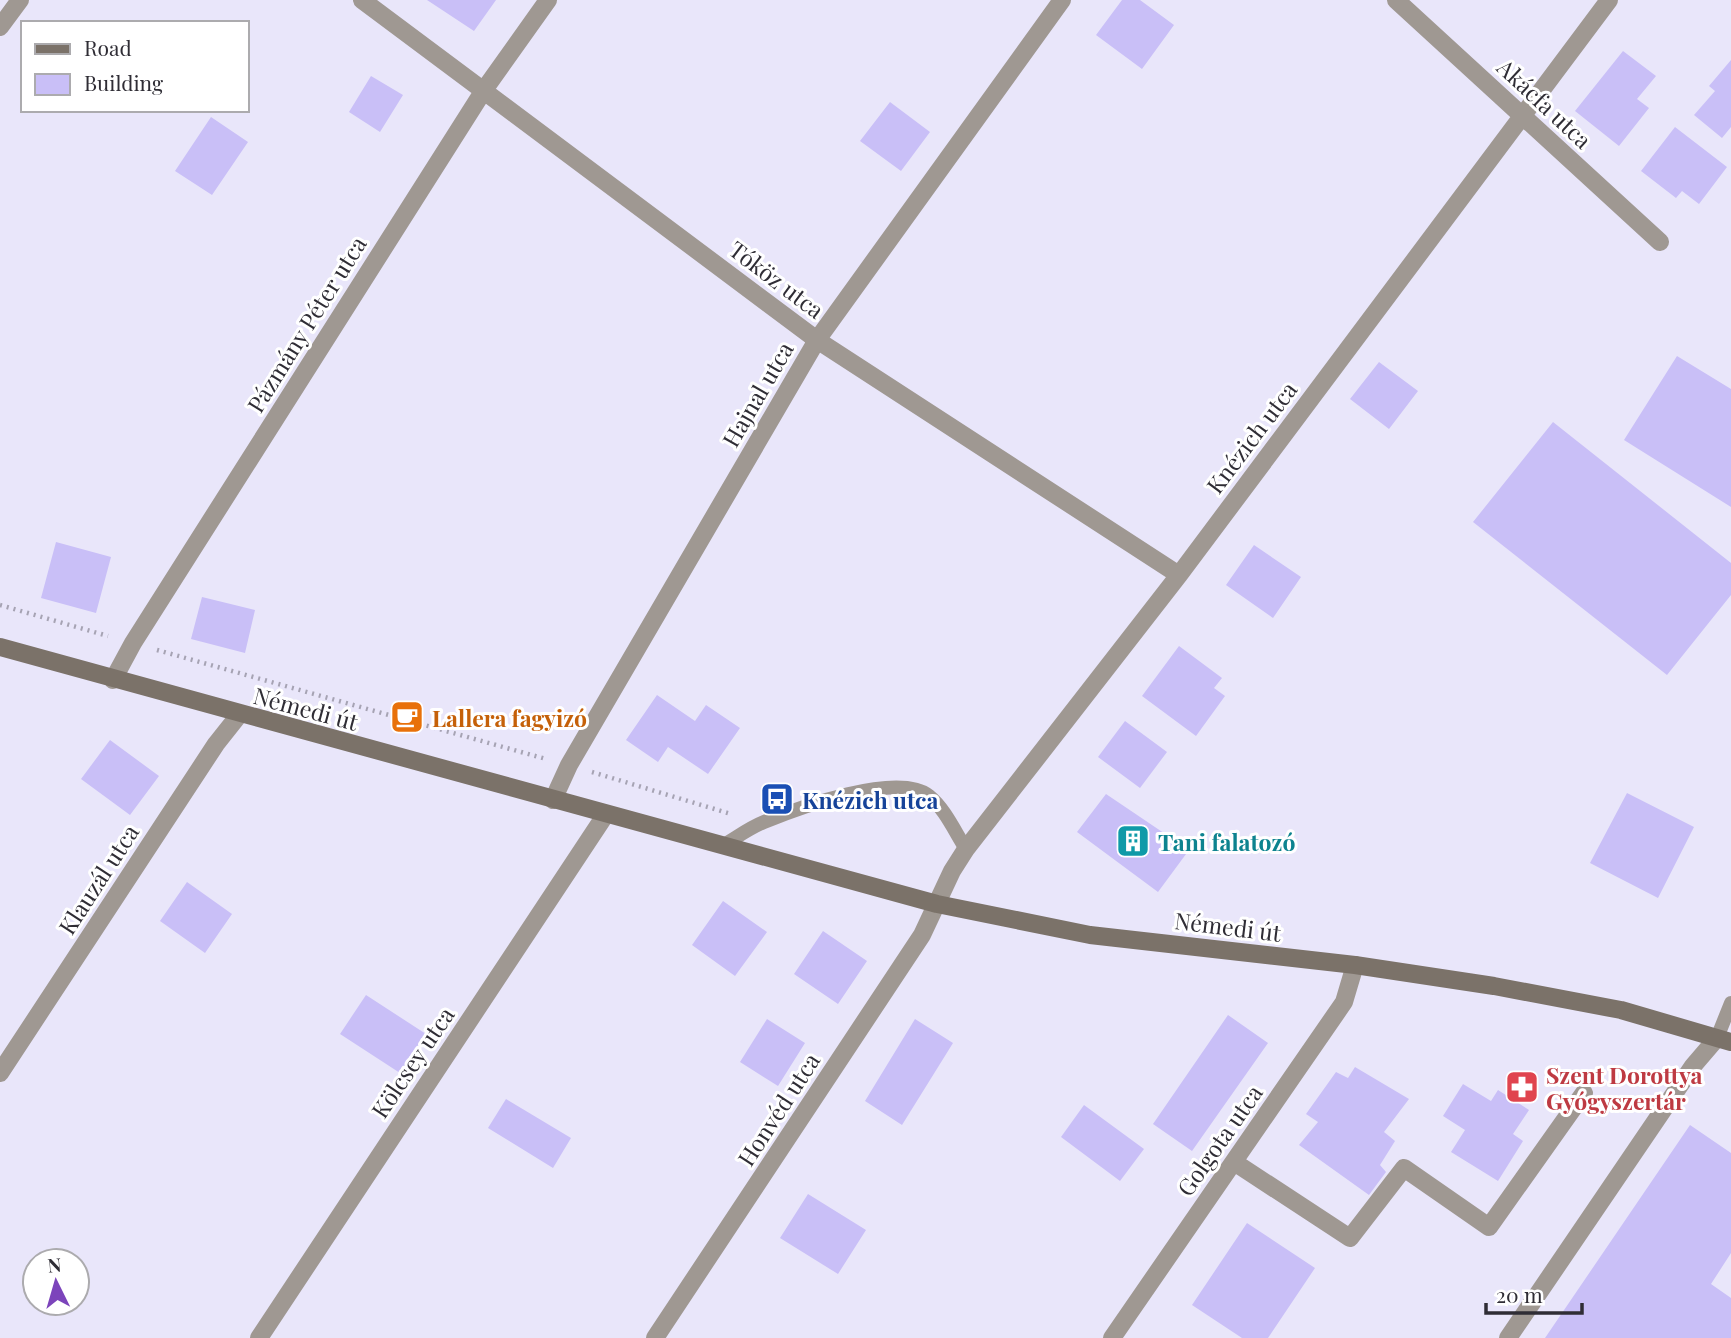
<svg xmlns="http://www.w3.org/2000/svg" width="1731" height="1338" viewBox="0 0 1731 1338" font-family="'Playfair Display',serif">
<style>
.building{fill:#c9bff7}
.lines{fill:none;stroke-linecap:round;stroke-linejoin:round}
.path{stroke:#a6a3b3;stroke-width:4.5;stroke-dasharray:2 5;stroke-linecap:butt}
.lane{stroke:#9f9892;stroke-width:14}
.street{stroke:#9f9892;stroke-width:18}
.secondary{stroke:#7b7269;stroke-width:18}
.labels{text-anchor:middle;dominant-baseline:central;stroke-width:6;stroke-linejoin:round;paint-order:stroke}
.street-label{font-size:23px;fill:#2f2d35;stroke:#fff}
.food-label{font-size:23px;font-weight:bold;fill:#c56008;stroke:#fff;text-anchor:start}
.transit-label{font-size:23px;font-weight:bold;fill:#164399;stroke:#fff;text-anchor:start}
.culture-label{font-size:23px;font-weight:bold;fill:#0d838f;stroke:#fff;text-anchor:start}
.health-label{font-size:23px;font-weight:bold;fill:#be3a42;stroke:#fff;text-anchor:start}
</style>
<rect width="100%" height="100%" fill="#e9e6fa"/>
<path class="building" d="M427,0H496L474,31Z
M1122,0H1140L1174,25L1142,69L1096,35Z
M1623,51L1656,76L1637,99L1649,108L1619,146L1575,111Z
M1731,60V127L1722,138L1694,115L1715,91L1709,86Z
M371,76L403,95L380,132L349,112Z
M890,102L930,132L901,171L860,141Z
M211,117L248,142L212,195L175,171Z
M1675,127L1727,167L1699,204L1682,191L1676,198L1641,171Z
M1677,356L1731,389V507L1624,440Z
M1379,362L1418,391L1389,429L1350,399Z
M1553,422L1731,563V595L1667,675L1473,522Z
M56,542L111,557L96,613L41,598Z
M1254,545L1301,577L1273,618L1226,585Z
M202,597L255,610L245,653L191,639Z
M1179,646L1222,678L1214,688L1225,696L1196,736L1142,696Z
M657,695L695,721L706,705L740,728L708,774L668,747L658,762L626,740Z
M1125,721L1167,752L1140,788L1098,757Z
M110,740L159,776L130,815L81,779Z
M1627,793L1694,827L1658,898L1590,863Z
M1106,794L1189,850L1158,892L1077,832Z
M187,882L232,914L205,953L160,921Z
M723,901L767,932L735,976L692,945Z
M823,931L867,961L838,1004L794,974Z
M366,995L426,1034L400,1073L340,1034Z
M1228,1015L1268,1043L1192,1151L1153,1124Z
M767,1019L805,1043L778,1086L740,1062Z
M915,1019L953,1043L902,1125L865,1101Z
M1355,1067L1409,1099L1384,1132L1395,1141L1380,1165L1386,1172L1369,1195L1299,1145L1318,1122L1306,1114L1336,1072L1348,1078Z
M1463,1084L1491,1101L1498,1090L1529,1110L1513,1134L1523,1141L1498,1181L1451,1152L1465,1130L1443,1116Z
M506,1099L571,1138L553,1168L488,1128Z
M1084,1105L1144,1149L1120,1181L1061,1137Z
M1690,1125L1731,1153V1253L1711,1284L1731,1298V1338H1545Z
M808,1194L866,1230L838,1274L780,1238Z
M1247,1223L1315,1268L1268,1338H1242L1192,1305Z"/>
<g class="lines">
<path class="path" d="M0,605L108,636
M157,650L546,759
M592,772L731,814"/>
<path class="lane" d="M722,846C736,838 749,828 764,822C798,808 898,771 929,796C945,809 955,832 966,849
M1717,1038L1731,1003"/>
<path class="street" d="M362,0L817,340L1179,575
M1396,0L1660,242
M0,27L20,0
M113,680L133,643L484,90L548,0
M553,800L569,765L817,340L1062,0
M0,1073L216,744L239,715
M1234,1162L1350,1238L1404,1168L1489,1227L1584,1093
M259,1338L606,814
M655,1338L922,935L952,871L966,849L1179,575L1609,0
M1112,1338L1344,1002L1355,965
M1508,1338L1693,1066L1717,1038"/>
<path class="secondary" d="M0,647L937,904L1090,935L1355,965L1494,986L1621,1010L1731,1042"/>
</g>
<defs>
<symbol id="cafe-square" viewBox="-11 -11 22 22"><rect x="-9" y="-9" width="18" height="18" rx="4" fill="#e8710a" stroke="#fff"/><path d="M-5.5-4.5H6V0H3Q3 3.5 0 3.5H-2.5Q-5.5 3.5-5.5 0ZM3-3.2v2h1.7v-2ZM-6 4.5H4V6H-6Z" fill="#fff"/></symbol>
<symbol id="bus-square" viewBox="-11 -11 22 22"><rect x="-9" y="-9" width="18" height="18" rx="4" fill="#1a4fb4" stroke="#fff"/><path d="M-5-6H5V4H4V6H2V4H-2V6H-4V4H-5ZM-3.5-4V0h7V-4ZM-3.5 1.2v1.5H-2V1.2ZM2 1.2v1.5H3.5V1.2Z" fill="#fff"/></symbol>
<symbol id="building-square" viewBox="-11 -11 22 22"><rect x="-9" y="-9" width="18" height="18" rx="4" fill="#0f9aa8" stroke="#fff"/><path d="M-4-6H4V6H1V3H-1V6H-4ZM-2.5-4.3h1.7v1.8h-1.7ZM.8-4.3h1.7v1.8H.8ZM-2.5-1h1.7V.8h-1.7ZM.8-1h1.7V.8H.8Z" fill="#fff"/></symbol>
<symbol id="pharmacy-square" viewBox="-11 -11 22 22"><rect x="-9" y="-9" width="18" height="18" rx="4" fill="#e0444e" stroke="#fff"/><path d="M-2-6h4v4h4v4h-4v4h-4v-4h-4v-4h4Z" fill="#fff"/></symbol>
</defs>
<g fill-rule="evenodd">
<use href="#cafe-square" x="388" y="698" width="38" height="38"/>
<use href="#bus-square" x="758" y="780" width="38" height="38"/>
<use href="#building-square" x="1114" y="822" width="38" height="38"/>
<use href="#pharmacy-square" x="1503" y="1068" width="38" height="38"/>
</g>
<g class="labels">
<g class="street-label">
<text transform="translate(1545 103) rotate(43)">Akácfa utca</text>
<text transform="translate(777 279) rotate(37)">Tóköz utca</text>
<text transform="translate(306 324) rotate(-58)">Pázmány Péter utca</text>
<text transform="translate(757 394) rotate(-60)">Hajnal utca</text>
<text transform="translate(1251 437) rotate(-53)">Knézich utca</text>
<text transform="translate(306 708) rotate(15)">Némedi út</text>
<text transform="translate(98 879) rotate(-57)">Klauzál utca</text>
<text transform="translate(1228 926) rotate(7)">Némedi út</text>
<text transform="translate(412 1062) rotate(-56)">Kölcsey utca</text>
<text transform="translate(778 1109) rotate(-57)">Honvéd utca</text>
<text transform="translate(1219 1140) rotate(-55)">Golgota utca</text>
</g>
<g class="food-label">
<text x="432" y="717">Lallera fagyizó</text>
</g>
<g class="transit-label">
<text x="802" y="799">Knézich utca</text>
</g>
<g class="culture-label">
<text x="1158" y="841">Tani falatozó</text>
</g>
<g class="health-label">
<text x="1546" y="1074">Szent Dorottya<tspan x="1546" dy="26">Gyógyszertár</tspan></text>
</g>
</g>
<rect x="21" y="21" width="228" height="91" fill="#ffffff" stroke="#acabae" stroke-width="2"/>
<rect x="35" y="44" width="35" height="10" fill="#7b7269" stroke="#acabae" stroke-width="2"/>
<text x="84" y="56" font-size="21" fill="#2f2d35">Road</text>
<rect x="35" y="74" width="35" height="21" fill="#c9bff7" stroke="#acabae" stroke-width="2"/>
<text x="84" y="91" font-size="21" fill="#2f2d35">Building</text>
<g transform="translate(56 1282) rotate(355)"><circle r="33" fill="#ffffff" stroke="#acabae" stroke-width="2"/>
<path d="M0-5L12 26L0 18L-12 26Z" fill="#7c44bb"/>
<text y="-10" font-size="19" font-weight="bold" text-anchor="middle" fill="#2f2d35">N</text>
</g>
<path d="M1486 1303v10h96v-10" fill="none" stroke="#2f2d35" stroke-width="3.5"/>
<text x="1496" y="1303" font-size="21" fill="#2f2d35" stroke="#ffffff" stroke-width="5" paint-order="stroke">20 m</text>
</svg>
